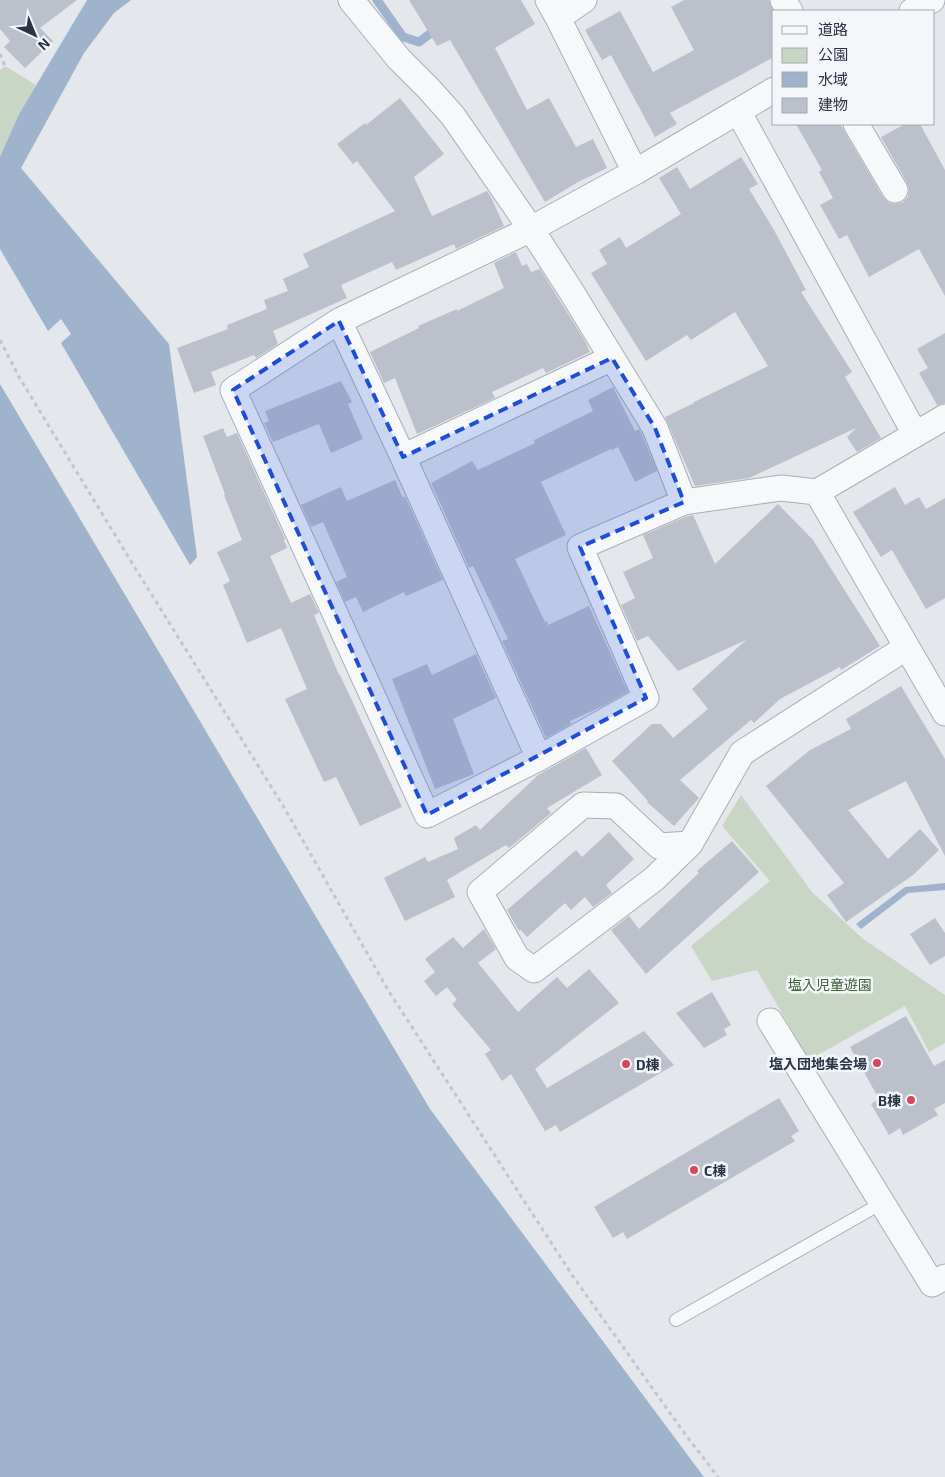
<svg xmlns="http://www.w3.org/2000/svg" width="945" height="1477" viewBox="0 0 945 1477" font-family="'Exo 2','Noto Sans JP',sans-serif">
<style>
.green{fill:#c9d6c5}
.water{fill:#9fb4cc}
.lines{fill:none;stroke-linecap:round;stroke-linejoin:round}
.stream{stroke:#9fb4cc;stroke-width:9}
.building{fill:#bbc0ca}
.lane-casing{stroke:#a9aeb7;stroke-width:14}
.street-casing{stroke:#a9aeb7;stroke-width:27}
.path{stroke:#c2c5cb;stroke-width:3;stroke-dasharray:4 4;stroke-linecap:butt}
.lane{stroke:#f7f8fa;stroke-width:12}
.street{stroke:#f7f8fa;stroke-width:25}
.marked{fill:#1d4ed8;fill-opacity:0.2;stroke:#1d4ed8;stroke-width:4;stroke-dasharray:10 6;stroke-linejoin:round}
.poi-dot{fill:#d1495b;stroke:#f4f6f9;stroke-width:2}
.labels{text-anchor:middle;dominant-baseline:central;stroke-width:5;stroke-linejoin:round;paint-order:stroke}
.park-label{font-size:14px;fill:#3f6138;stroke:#f4f6f9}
.poi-label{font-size:14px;font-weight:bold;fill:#2b3445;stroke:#f4f6f9;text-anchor:end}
</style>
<rect width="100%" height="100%" fill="#e4e7ec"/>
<path class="green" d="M5,66L36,85L19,114L0,157V70Z
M741,795L812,892L862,938L945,995V1043L929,1052L905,1006L809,1060L757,970L712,981L691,946L770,881L722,826Z"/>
<path class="water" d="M87,0H131L114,13L84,53L21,168L169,344L197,557L190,565L61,343L71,334L61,319L48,331L0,249V157L19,114Z
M0,384L430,1109L704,1477H0Z
M945,883V890L908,893L861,929L856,924L905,887Z"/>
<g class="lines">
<path class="stream" d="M377,0L403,37L419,42L439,27"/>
</g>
<path class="building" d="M0,0H77L40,28L53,41L25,68L4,47L10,41L0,29Z
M409,0H521L535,24L495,48L527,110L549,98L576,147L593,139L607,168L578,182L545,202L450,40L437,46Z
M684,0H769L774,12V57L670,113L677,124L655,137L611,55L602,60L585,30L620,11L653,72L694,50L671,7Z
M400,98L444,154L414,177L432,216L487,191L491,197L504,226L456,249L454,244L396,270L392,262L341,285L347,298L273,331L278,344L256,358L254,355L211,372L216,385L194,393L177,348L228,329L227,325L267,309L264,300L288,291L283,279L309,267L303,254L395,211L357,161L353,164L337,144L365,123L366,125Z
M796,124H840L883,197L888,202L895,204L903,202L908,197L909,189L907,183L881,137L905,124H920L945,170V296L919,249L869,277L847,235L839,239L820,205L833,198L819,172L822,170Z
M741,157L758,184L749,189L774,230L806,290L801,292L852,372L845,377L881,438L857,452L847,437L856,428L749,478L695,486L665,417L694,403V402L768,366L735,312L691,340L687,335L646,361L591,273L607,264L599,250L620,237L626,248L681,214L659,178L677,167L690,189Z
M516,252L522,266L527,264L531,272L540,269L585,341L590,352L546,373L543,368L492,392L495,398L417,434L395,378L384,383L370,352L419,328L418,326L457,309V311L504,288L494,263Z
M945,333V403L937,405L919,373L928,368L917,349Z
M341,381L352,402L348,404L363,439L331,453L319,424L273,442L264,423L269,421L265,411Z
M613,387L635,431L639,429L642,434L657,471L635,482L618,447L612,450L611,449L541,482L566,535L515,559L545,622L547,621L548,625L589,606L628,692L601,707L570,721L571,724L546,738L502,641L508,639L473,566L469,568L431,483L472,461L478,470L535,443L534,440L593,411L588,400Z
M223,428L227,437L237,433L285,539L284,540L287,548L270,556L291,603L310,594L319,613L314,615L339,675H340L402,807L360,826L336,777L324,782L285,699L307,689L281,628L247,643L223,585L230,581L217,552L242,540L224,495L225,494L203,436Z
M395,480L403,498L405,496L443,580L406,596L404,592L363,612L356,597L345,602L336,582L347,577L323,522L311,527L301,505L341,487L347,501Z
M895,487L905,505L919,497L926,509L945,498V598L926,609L892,550L881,557L853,512Z
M778,504L813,540L880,646L841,670L840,667L780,699L754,723L751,720L680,780L699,798L674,826L647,802L648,801L612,761L652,724H661L673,738L708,709L692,689L746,640L678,671L648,636L637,641L621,605L635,598L623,572L653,558L643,535L688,516L693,515L715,564Z
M476,654L496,698L453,719L474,774L435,789L392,679L427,664L432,675Z
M901,686L945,759V856L906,781L848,810L888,859L920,829L939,850L913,875L846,922L827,895L844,883L766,786L810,750L851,729L846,719Z
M586,748L602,775L547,808L551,813L509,848L506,845L447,880L455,897L405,921L384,878L425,857L428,862L458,849L454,838L476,825L480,830L538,775Z
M609,832L634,859L606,885L612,893L593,907L585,897L571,910L565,903L527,937L521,930L519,931L507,910L576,850L582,857Z
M732,841L759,872L646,974L611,930L629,916L639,929L699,873L697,871Z
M935,918L945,933V956L930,965L910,934Z
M484,929L496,949L478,963L518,1012L557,977L567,988L589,969L619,1003L535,1069L547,1088L644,1031L674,1065L560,1132L556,1125L545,1131L511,1074L502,1081L485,1054L491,1050L452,1004L457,1000L447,987L436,996L424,981L435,972L425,959L453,937L463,948Z
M712,992L731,1025L724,1029L727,1035L704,1048L676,1013Z
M906,1016L934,1066L945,1060V1103L934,1109L938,1115L903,1135L900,1128L889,1135L871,1104L879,1099L850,1047Z
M779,1098L799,1131L791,1136L795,1141L627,1239L623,1232L613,1238L594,1207Z"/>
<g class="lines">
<defs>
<path id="lane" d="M676,1320L882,1203"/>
<path id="street" d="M351,0L399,59L429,89L453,116L531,229L571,291L655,428L684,502
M548,0L558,18L635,172
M783,0L790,11
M912,11L932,0
M558,18L584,0
M774,90L635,172L531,229L339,321L233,390L427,815L539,758L646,698L580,547L684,502L781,488L817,492L945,417
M738,111L915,434
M856,124L895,190
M339,321L403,457L539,758
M403,457L612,358
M817,492L945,713
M690,844L659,846L616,806L583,805L480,892L517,958L534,970L654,879L690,844L742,753L907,647
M770,1021L932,1284L945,1277"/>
</defs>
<use href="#lane" class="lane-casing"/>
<use href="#street" class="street-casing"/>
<path class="path" d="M0,54L5,66
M0,340L19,377L137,571L285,809L388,990L572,1275L682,1430L718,1477"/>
<use href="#lane" class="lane"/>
<use href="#street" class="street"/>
</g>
<path class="marked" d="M339,321L403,457L612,358L655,428L684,502L580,547L646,698L427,815L233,390Z"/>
<g class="poi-dot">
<circle cx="877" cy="1063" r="5"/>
<circle cx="626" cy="1064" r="5"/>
<circle cx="911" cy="1100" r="5"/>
<circle cx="694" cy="1170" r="5"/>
</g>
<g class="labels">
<g class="park-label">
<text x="830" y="984">塩入児童遊園</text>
</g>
<g class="poi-label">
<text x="867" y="1063">塩入団地集会場</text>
<text x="636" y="1064" text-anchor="start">D棟</text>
<text x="901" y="1100">B棟</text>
<text x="704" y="1170" text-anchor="start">C棟</text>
</g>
</g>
<rect x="772" y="10" width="162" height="115" fill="#f4f6f9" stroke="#a4a8b1"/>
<rect x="782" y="26" width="25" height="8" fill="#f7f8fa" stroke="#a4a8b1"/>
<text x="818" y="35" font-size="15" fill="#2b3445">道路</text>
<rect x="782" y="48" width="25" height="15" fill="#c9d6c5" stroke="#a4a8b1"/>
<text x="818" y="60" font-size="15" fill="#2b3445">公園</text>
<rect x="782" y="72" width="25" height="15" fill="#9fb4cc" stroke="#a4a8b1"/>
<text x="818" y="85" font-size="15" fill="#2b3445">水域</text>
<rect x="782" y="98" width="25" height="15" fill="#bbc0ca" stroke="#a4a8b1"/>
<text x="818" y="110" font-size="15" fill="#2b3445">建物</text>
<g transform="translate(35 35) rotate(136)" stroke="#f4f6f9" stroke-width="4" paint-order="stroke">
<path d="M0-4L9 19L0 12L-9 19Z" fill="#2b3445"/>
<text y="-8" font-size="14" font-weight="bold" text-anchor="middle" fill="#2b3445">N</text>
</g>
</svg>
